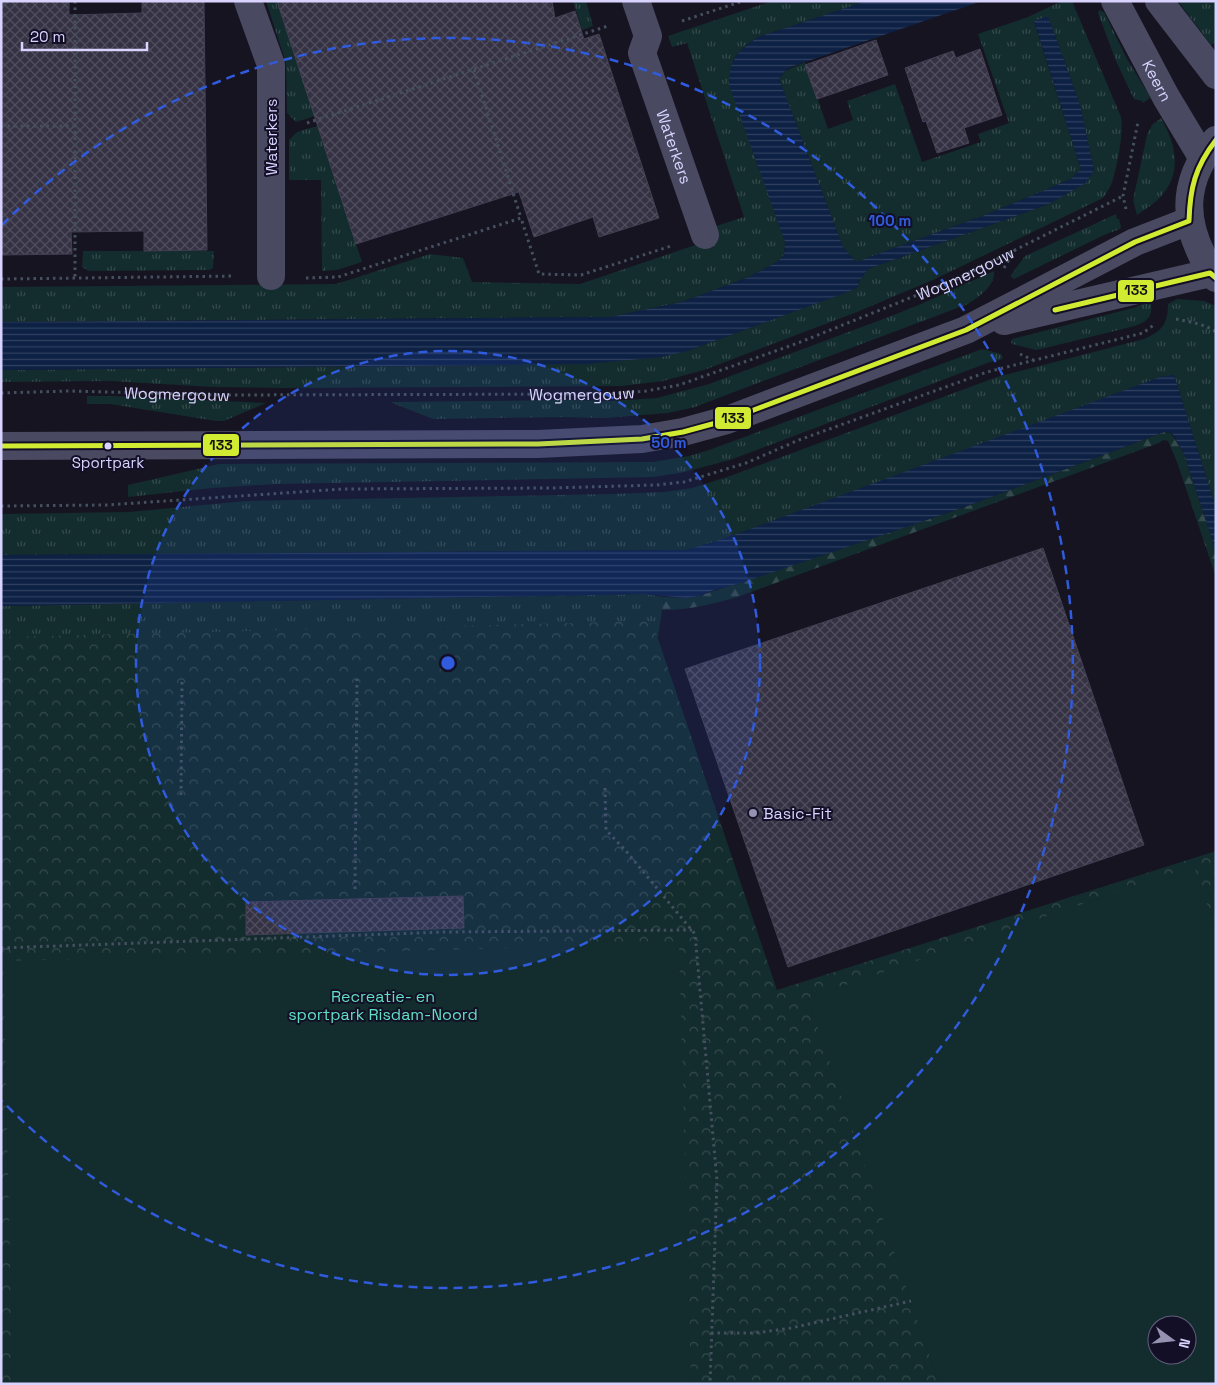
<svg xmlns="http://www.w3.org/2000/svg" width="1217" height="1385" viewBox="0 0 1217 1385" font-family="'Space Grotesk',sans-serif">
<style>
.grass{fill:url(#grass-tufts)}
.forest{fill:url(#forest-firs)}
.park{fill:url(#park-crowns);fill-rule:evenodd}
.pitch{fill:#132c2d;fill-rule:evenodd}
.water{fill:url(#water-rules)}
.building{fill:url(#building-cross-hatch);stroke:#433f54}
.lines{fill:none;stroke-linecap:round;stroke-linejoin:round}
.path{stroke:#44505f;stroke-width:3;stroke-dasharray:2.5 4;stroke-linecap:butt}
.minor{stroke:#4a4962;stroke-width:28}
.tertiary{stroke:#4a4962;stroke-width:28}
.bus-1-casing{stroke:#130f26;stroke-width:9}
.bus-1{stroke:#d1ea32;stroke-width:5}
.ring{fill:none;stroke:#305bdc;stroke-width:2.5;stroke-dasharray:9 6}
.bus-dot{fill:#d9d4ff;stroke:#130f26;stroke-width:2}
.poi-dot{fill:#9591b1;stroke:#130f26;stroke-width:2}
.labels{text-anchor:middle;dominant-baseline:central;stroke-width:4;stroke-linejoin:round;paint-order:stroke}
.bus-label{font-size:15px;fill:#d9d4ff;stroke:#130f26}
.street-label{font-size:16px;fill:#d9d4ff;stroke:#130f26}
.poi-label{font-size:16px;fill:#d9d4ff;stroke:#130f26;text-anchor:start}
.park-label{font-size:16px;fill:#5fe0c0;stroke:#130f26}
.centre{fill:#305bdc;stroke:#130f26;stroke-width:2.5}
.ring-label{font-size:15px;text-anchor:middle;font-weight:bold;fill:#305bdc;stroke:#130f26;stroke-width:4;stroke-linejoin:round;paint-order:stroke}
.line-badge{stroke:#130f26;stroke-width:2}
.pale-badge-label{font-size:14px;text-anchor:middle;font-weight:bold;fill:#111}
</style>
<defs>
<pattern id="grass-tufts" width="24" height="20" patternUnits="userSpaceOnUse" patternTransform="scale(1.25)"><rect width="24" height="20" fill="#132c2d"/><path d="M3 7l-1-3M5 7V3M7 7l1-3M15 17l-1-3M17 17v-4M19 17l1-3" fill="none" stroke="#354a4c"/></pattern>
<pattern id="forest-firs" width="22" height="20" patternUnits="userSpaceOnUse" patternTransform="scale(1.25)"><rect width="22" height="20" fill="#132c2d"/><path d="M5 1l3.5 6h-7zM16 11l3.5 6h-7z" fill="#354a4c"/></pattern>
<pattern id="park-crowns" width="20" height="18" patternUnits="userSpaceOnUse" patternTransform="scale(1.25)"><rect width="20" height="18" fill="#132c2d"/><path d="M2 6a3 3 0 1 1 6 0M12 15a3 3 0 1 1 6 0" fill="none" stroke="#354a4c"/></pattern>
<pattern id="water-rules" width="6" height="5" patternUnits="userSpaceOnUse" patternTransform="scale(1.25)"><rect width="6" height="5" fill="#0d2144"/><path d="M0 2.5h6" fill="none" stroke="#304060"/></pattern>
<pattern id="building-cross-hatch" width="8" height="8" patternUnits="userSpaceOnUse" patternTransform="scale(1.25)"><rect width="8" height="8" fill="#343243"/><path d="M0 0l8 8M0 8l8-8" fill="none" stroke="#514f5f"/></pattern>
</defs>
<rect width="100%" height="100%" fill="#161421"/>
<path class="grass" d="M266,1H277L315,116L296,122L287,113L286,63Z
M573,1H586L593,26L582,30Z
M772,1H867L758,37L744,47L733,60L785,242L784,255L777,262L749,277L682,302L610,317L1,322V287L336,284L430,254L463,258L472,282L580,284L719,237L716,226L744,217L687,43L672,47L668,36Z
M1062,1H1072L1121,117C1124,133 1117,169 1111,185C1109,189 1106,194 1103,198L935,279L857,312L704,370L663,381L622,386L285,388L213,387L110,381L1,382V370L511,365L687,351L857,288L860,280L868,269L1049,204L1094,170L1080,105L1048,17L1034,22L1081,169L1071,179L988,214L856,262L843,247L779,79L785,71L805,62L828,129L853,120L847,101L895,84L922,162L981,142L978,134L1009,123L978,34L1028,17Z
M1178,1H1216V42L1211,45Z
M1099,10L1104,12L1127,59L1149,95L1150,98L1143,103L1142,101L1134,99L1132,95L1116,61L1098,13Z
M1161,118C1175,142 1183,171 1162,195C1156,203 1145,209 1137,215L1133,200L1147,135L1152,125Z
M317,126L362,262L337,270L322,271L321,180H289V140L297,132Z
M1116,214L1117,219H1119L1121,227L1120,229L1104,235L1014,279L1011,277V275L1025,256Z
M83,251H214L213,268L209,270L89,271L82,267Z
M994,271C996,285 979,297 968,304L734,392L695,407L668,413L605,418L564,417L433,419L390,402L571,400L610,401L657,398L709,384L886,318L921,304Z
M1177,299L1204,301L1216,306V508L1174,375L723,539L686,550L1,555V514L129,512L246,501L612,494L664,492L692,488L730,476L997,377L1144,339C1162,331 1168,324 1168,304Z
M1148,302L1151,304C1153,316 1147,322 1135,326L1041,349L1036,350L1012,344L1011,342L1012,339L1133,308Z
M982,349L1001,354L1003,358L1000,360L990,362L730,460L680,473L653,477L276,484L212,488L128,497V485L219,464L653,462L689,456L709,450Z
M87,396H111L266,403L224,421H216L110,404H87Z
M645,594L664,597L658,637L610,654L1,640V606Z"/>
<path class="forest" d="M1164,432L1171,433L1184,454L1216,551V577L1177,462L1168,441L1163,440L1159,443L740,596C714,604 689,610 662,610L664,597L686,598L699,596L962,508Z"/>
<path class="park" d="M652,621L777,990L1216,851V1384H1V637ZM1157,1325H1187V1355H1157Z"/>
<path class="pitch" d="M1194,866L1216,931V1384H939L808,998ZM1157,1325H1187V1355H1157Z
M679,944L691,1384H13L3,961Z"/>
<path class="water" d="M867,1H982L791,67L785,71L779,79L843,247L856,262L988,214L1071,179L1081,169L1034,21L1048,16L1080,105L1094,170L1086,183L1049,204L868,269L860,280L857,288L845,293L687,351L662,357L586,364L1,370V322L610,317L682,302L749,277L777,262L784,255L785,242L729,85C729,59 737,52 758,37Z
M1174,375L1216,508V551L1184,454L1172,433L1164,432L962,508L744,582L714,590L699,596L686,598L644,594L1,606V555L686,550L723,539L1160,377Z"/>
<path class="building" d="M1,1H69V15L142,13V1H204L207,250L144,251V231L71,232L72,254L1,255Z
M277,1H552L555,18L575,11L584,39L599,34L659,218L599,237L593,217L534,237L519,192L356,244Z
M876,40L888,75L817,99L805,65Z
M980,49L1002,115L964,128L969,143L937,153L926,121L923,122L905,68L953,51L956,58Z
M1043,548L1144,845L788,967L685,669Z
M463,896L464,928L246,935V902Z"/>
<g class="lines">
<g class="path">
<path d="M75,1V278"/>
<path d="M682,21L743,1"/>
<path d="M474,70L521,218"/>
<path d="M307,123L608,26"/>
<path d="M1,126H75"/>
<path d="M1126,209L1123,196L1138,122"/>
<path d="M1004,268L1015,250"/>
<path d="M306,278L338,277L521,218L539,274L581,275L671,246"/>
<path d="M1,279L235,276"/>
<path d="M1176,319C1190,322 1205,324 1216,332"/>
<path d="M1020,354L1033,360"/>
<path id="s1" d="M1,393L69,391L223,395L609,394L646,391L679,385L798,343L957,279L1123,196"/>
<path d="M1,506L106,505L343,489L552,488L656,485L684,482L746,463L799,440L987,372L1143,333L1155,324"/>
<path d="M605,788L606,830L626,851L695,934L717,1181L710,1384"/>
<path d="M181,795L182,681"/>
<path d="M355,889L357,679"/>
<path d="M1,948L446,932L692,930"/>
<path d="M711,1333H756L791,1328L911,1301"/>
</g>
<g class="minor">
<path d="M248,1L271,65V276"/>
<path id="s2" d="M636,1L648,36L642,53L705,235"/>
<path id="s3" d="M1115,1L1166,97L1202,157"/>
<path d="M1159,1L1216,75"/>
</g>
<path class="tertiary" d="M1216,140C1186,176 1181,213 1202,255C1206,264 1209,271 1216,278
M1004,321L1210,273
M1,446L538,444L642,439L683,432L727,420L966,330L1135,242L1189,221"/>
<defs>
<path id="bus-1" d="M1055,310L1210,273L1216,278
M1,446L538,444L642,439L683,432L727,420L966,330L1135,242L1189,221C1190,188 1195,167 1216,140"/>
</defs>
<use href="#bus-1" class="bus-1-casing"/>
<use href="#bus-1" class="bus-1"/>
</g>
<circle cx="448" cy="663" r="312" fill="#305bdc" fill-opacity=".12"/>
<g class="ring">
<circle cx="448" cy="663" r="312"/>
<path d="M2 225A625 625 0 1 1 2 1101"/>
</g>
<circle class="bus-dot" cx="108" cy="446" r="4.5"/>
<circle class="poi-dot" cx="753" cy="813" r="5"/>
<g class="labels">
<g class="bus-label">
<text x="108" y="462">Sportpark</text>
</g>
<g class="street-label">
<text stroke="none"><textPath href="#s3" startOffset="90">Keern</textPath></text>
<text transform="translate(271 137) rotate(-90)">Waterkers</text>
<text stroke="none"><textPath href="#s2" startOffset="154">Waterkers</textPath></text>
<text stroke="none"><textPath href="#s1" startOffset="986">Wogmergouw</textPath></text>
<text stroke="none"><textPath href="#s1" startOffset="581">Wogmergouw</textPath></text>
<text stroke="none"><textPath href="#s1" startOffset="176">Wogmergouw</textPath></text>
</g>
<g class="poi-label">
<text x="763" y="813">Basic-Fit</text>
</g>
<g class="park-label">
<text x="383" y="996">Recreatie- en<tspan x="383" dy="18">sportpark Risdam-Noord</tspan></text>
</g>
</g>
<circle cx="448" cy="663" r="8" class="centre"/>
<g class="ring-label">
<text x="890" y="226">100 m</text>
<text x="669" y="448">50 m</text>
</g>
<g class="line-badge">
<rect x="1117" y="279" width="38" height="24" rx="5" fill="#d1ea32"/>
<rect x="714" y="406" width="38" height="24" rx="5" fill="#d1ea32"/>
<rect x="202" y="433" width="38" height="24" rx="5" fill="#d1ea32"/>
</g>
<g class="pale-badge-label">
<text x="1136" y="295">133</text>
<text x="733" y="423">133</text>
<text x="221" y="450">133</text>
</g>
<rect width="1217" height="1385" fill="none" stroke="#d9d4ff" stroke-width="5"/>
<g transform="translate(1172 1340) rotate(105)"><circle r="24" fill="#130f26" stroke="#625e7d"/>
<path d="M0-4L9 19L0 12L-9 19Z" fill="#9591b1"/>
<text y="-8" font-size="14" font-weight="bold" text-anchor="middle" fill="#d9d4ff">N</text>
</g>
<path d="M22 42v8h125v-8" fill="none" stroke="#d9d4ff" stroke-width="2.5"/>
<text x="30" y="42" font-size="15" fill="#d9d4ff" stroke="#130f26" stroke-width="4" paint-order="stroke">20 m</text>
</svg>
